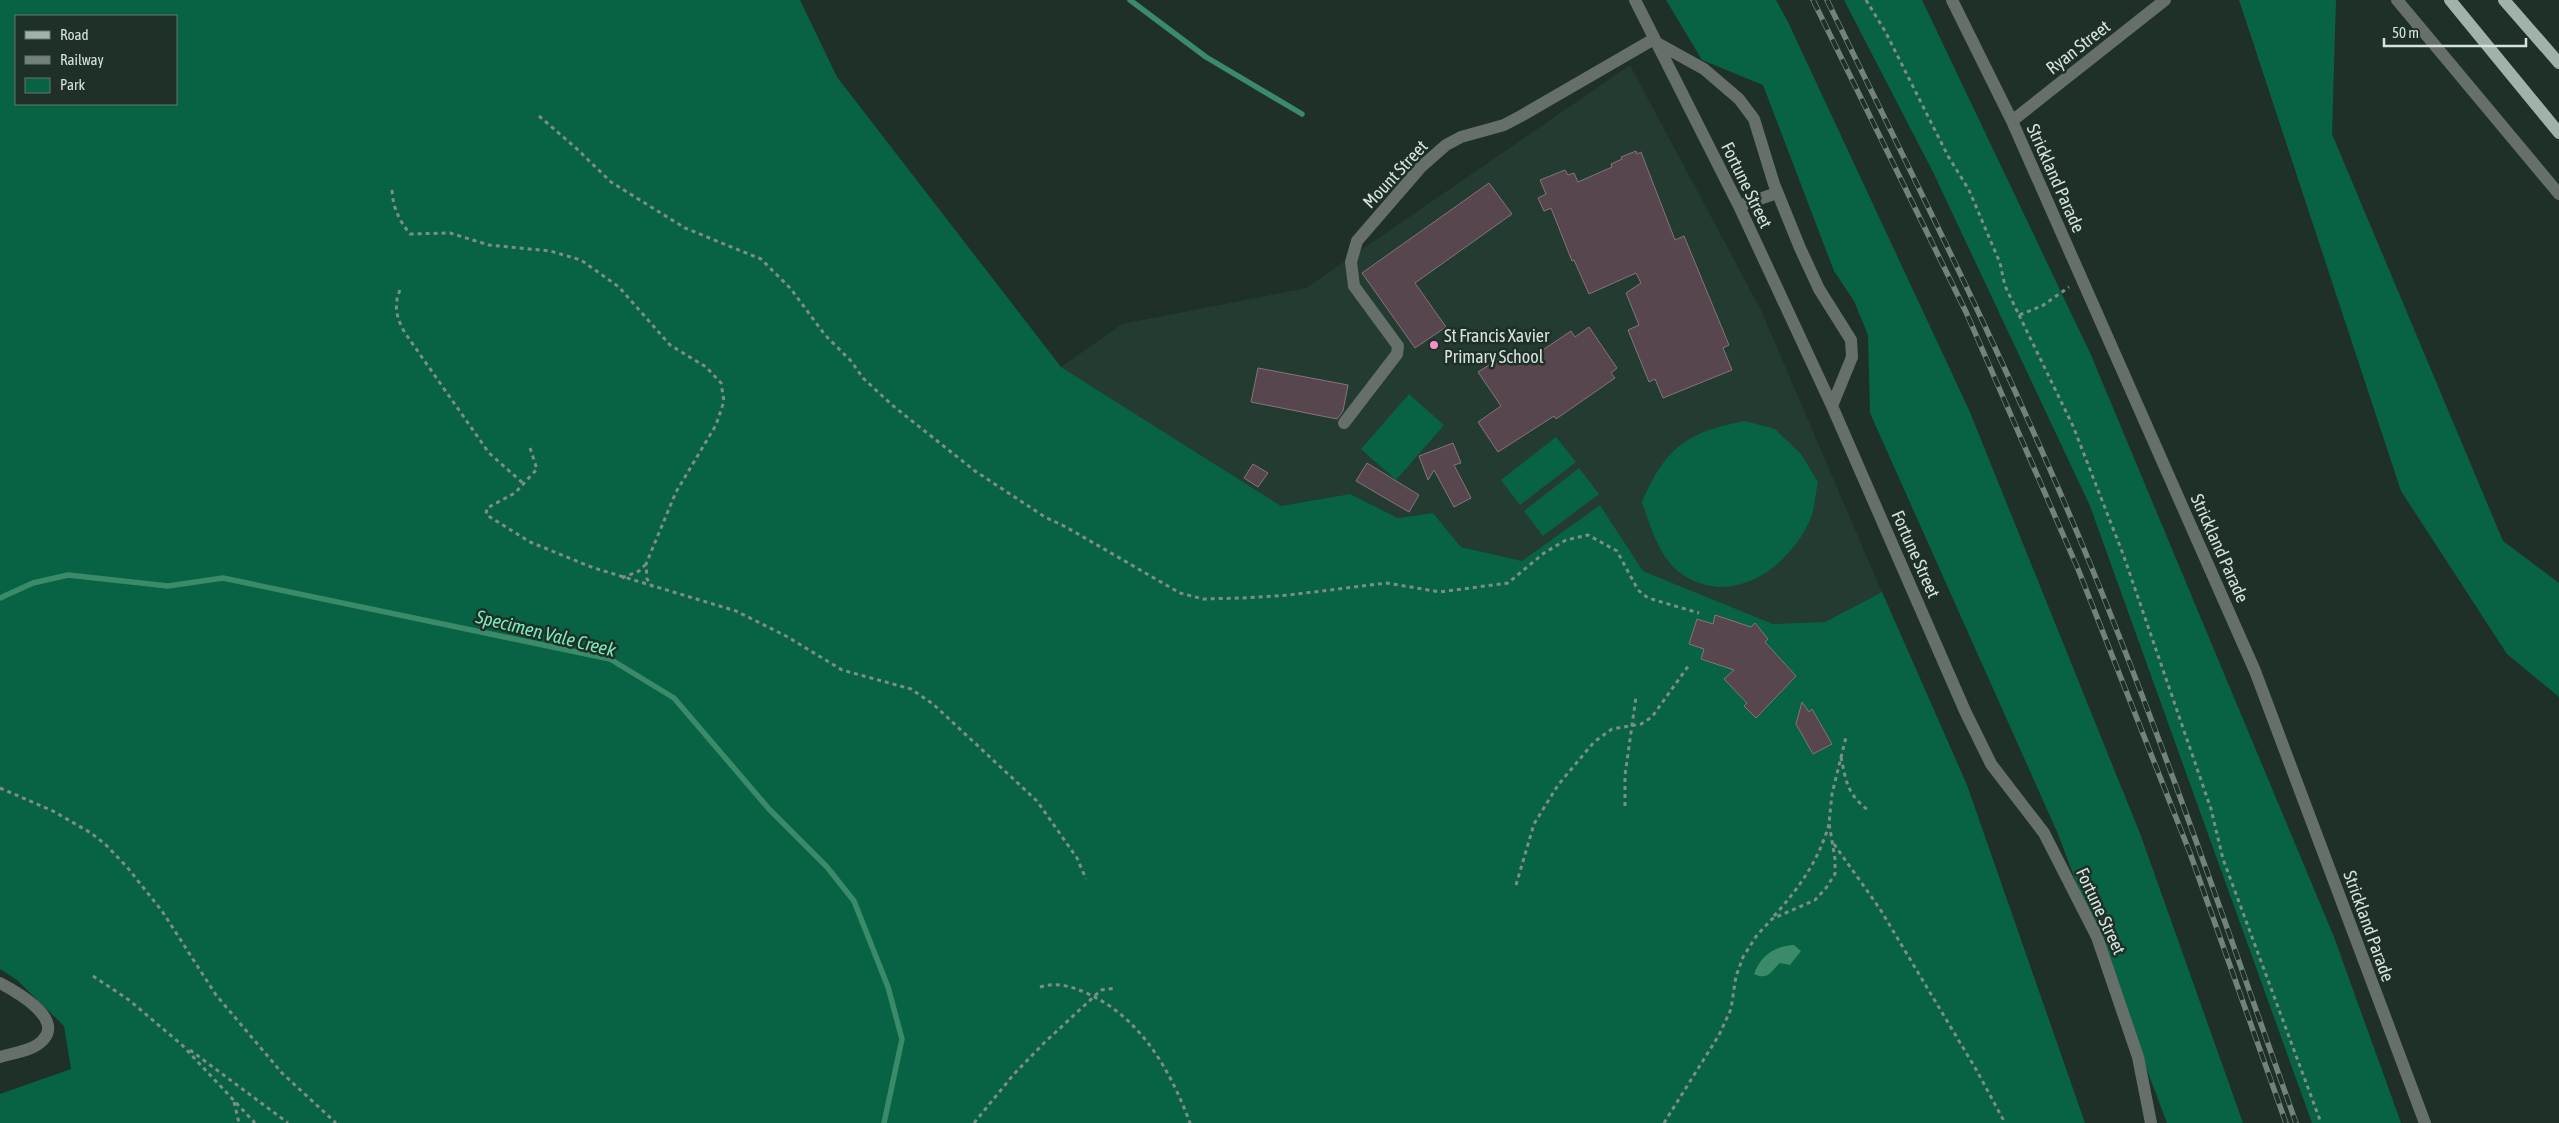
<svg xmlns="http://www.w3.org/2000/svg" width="2559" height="1123" viewBox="0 0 2559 1123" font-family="'Asap Condensed',sans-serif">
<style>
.built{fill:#233b30}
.green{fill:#086344;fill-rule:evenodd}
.water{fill:#3b8a69}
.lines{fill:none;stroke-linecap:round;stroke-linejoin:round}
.stream{stroke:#3b8a69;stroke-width:5.5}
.building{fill:#58464f;stroke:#86737c}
.path{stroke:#7f8d86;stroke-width:3;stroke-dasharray:4 4;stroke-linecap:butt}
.minor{stroke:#666f6a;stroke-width:12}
.major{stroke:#a1b2a9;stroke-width:12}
.rail-casing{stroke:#73827a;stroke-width:5.5}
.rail{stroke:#1e3027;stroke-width:4;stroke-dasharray:11;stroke-linecap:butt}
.poi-dot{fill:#fa8fc8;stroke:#1e3027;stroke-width:2}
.labels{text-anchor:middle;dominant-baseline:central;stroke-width:5;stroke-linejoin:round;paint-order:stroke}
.street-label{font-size:18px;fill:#d7e2dc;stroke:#1e3027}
.poi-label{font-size:18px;fill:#d7e2dc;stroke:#1e3027;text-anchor:start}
.water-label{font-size:19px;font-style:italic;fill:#7ceaba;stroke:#1e3027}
</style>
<rect width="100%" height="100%" fill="#1e3027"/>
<path class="built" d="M1630,65L1761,310L1882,592L1825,622L1773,624L1643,571L1600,505L1522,561L1461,547L1433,513L1398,518L1350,494L1281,506L1061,367L1122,324L1306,288Z"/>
<path class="green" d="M0,0H800L837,77L1061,367L1281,506L1350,494L1398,518L1433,513L1461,547L1522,561L1600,505L1643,571L1773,624L1825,622L1882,592L1967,785L2085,1123H0V1094L71,1069L64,1026L17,980L0,969ZM16,16H176V104H16Z
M1666,0H1776L1788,22L1969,410L2141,836L2243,1123H2167L2058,834L1870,413L1868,335L1854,301L1834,271L1763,85L1702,60Z
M1844,0H1922L2091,355L2334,937L2401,1123H2312L2090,506L1933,172Z
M2239,0H2336L2332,134L2503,541L2559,583V697L2507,654L2401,491Z
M1409,394L1444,425L1396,480L1361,449Z
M1745,421L1775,429L1801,454L1818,482C1815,494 1815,509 1810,520C1788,569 1730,610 1679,572C1659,556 1650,526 1642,502C1666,447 1687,432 1745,421Z
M1556,437L1576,462L1520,505L1501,480Z
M1579,468L1599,494L1543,536L1524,511Z"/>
<path class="water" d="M1794,945L1801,951L1790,965L1780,963C1771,971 1768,981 1754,974C1761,955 1775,946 1794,945Z"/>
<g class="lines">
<path class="stream" d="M1130,0L1206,57L1302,114
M0,598L33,583L68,575L168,586L223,578L610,659L674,698L769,809L827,867L854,901L888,987L902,1039L884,1123"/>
</g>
<path class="building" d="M1636,151L1637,154L1641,152L1675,240L1684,236L1729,345L1723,348L1732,370L1663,398L1655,379L1649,382L1628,330L1639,325L1626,293L1641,283L1636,273L1589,294L1574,260L1572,261L1551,208L1544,211L1538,198L1546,194L1540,180L1565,170L1568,175L1574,173L1578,182L1612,167L1611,164L1622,159L1621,157Z
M1489,183L1512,214L1415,283L1446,327L1415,348L1362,273Z
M1589,327L1617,368L1611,373L1615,378L1556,419L1554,416L1498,452L1478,422L1501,406L1478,372L1509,352L1519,366L1571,331L1575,337Z
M1258,368L1348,385L1343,411L1337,419L1251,402Z
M1453,443L1461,463L1454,465L1471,498L1454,507L1434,470L1428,480L1419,456Z
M1367,463L1419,495L1409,512L1356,481Z
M1253,464L1268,473L1258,487L1244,478Z
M1715,615L1751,627L1755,623L1768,639L1765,642L1796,676L1756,718L1744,706L1747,703L1724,679L1734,670L1701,659L1704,649L1689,644L1697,619L1713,624Z
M1802,702L1809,712L1812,709L1832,744L1813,754L1796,724Z"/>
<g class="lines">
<path class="path" d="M1866,0L1885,31L1948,156L1969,190L2000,263L2005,286L2019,315L2042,306L2069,287
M539,116L577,149L611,182L685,228L761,259L791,289L825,335L851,361L863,378L892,405L975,471L1045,517L1066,527L1180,593L1203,599L1243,598L1289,595L1387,583L1440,592L1508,583L1544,553L1566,540L1588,535L1617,551L1638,590L1648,598L1699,613
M392,190C393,208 399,220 410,234L450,233L489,245L550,251L581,260L619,287L670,345L706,367L721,383L724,401L716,425L676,492L646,564L647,579L653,587
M400,290C393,306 397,319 405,333L489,453L524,484
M2019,315L2073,426L2123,554L2211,809L2223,859L2321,1123
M530,448L537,469L515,493L487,508L486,514L490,517L530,542L594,568L736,611L786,636L842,670L911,689L933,704L1037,801L1077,858L1086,879
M622,578L639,571L645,565
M1841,757C1846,781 1847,794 1868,810
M0,788L53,811L91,833L106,845L127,867L162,911L216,995L282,1073L336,1123
M1625,806V775L1636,697
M1834,844L1880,909L1977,1071L2005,1123
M1516,885L1534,824L1558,785L1594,742L1612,729L1641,724L1652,717L1689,665
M1774,916C1799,888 1819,860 1829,824
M93,976L129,1000L182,1045L255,1123
M1040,987C1056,982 1070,986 1084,992C1139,1015 1170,1069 1190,1123
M190,1050L288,1123
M234,1102L239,1123
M974,1123L1014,1074L1044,1043L1101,990L1116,988
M1664,1123L1719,1035L1731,1009L1736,976L1743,957L1757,935L1772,919L1815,900L1826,888L1835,874V859L1829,823L1832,794L1846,737"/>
<path class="minor" d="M1635,0L1739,206L1832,406L1965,711L1991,764L2044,833L2097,937L2138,1057L2151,1123
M1952,0L2012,121L2255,671L2425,1123
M2397,0L2559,194
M1657,43L1704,69L1739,99L1754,119L1774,184L1800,248L1819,289L1851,340L1852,357L1832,406
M2012,121L2165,0
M1739,206L1777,193
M1344,423L1397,354L1398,346L1354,286L1351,262L1357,241L1421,167L1446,145L1461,137L1504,125L1521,116L1654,39
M0,983C15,991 64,1018 43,1040C33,1051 13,1053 0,1057"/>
<path class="major" d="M2450,0L2559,133
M2504,0L2559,63"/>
<defs>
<path id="rail" d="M1813,0L1966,312L2078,569L2190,853L2286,1123
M1827,0C1918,187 2012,373 2091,566C2166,749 2230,937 2296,1123"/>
</defs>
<use href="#rail" class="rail-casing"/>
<use href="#rail" class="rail"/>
</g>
<circle class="poi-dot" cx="1434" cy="345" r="5"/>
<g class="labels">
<g class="street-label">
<text transform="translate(2078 47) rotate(-38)">Ryan Street</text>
<text transform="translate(1395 174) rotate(-47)">Mount Street</text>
<text transform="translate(2056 178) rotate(66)">Strickland Parade</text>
<text transform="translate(1747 185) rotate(64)">Fortune Street</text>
<text transform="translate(2220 548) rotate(66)">Strickland Parade</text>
<text transform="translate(1916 554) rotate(66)">Fortune Street</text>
<text transform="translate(2101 911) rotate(65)">Fortune Street</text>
<text transform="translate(2369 926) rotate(70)">Strickland Parade</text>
</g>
<g class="poi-label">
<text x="1444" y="335">St Francis Xavier<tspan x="1444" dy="21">Primary School</tspan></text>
</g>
<g class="water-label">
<text transform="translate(546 633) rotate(14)">Specimen Vale Creek</text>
</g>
</g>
<rect x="15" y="15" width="162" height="90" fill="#1e3027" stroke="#68776f"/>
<rect x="25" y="31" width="25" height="8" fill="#a1b2a9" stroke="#68776f"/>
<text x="60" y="40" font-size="15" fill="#d7e2dc">Road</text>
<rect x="25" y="56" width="25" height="8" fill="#73827a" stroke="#68776f"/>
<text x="60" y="65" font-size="15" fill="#d7e2dc">Railway</text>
<rect x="25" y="78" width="25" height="15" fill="#086344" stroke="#68776f"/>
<text x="60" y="90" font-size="15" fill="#d7e2dc">Park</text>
<path d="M2384 38v8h142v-8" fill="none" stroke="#d7e2dc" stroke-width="2.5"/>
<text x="2392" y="38" font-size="15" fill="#d7e2dc" stroke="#1e3027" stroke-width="4" paint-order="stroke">50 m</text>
</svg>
